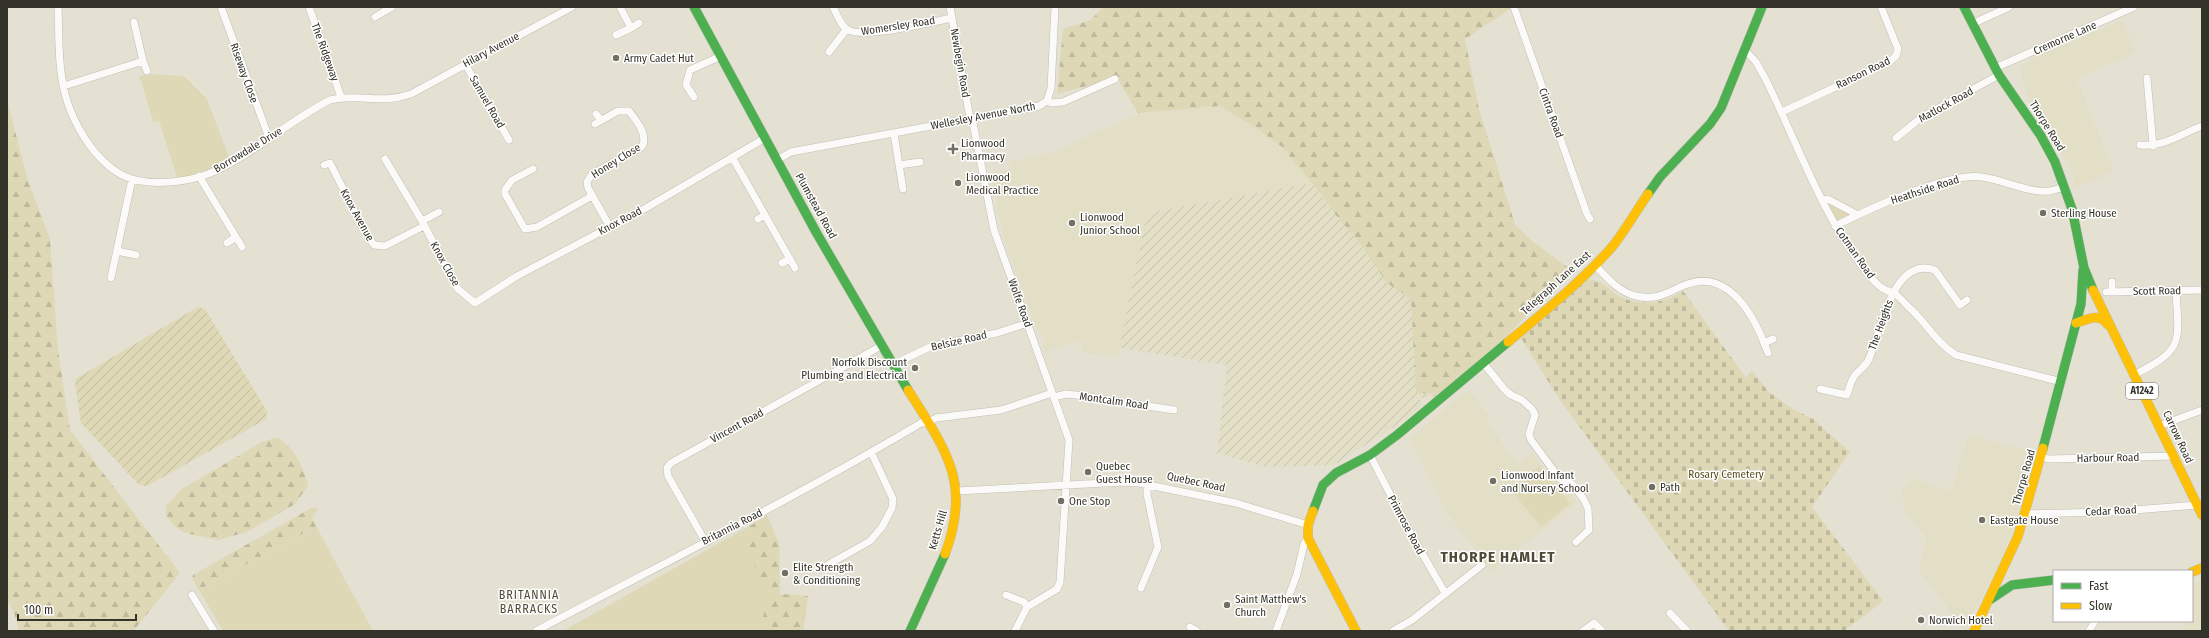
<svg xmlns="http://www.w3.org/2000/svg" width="2209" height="638" viewBox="0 0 2209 638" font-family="'Fira Sans Condensed',sans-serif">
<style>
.built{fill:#e3dfc7}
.industrial{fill:url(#industrial-furrows)}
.green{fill:#ded8b6}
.forest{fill:url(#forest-firs)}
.cemetery{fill:url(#cemetery-stones)}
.garden{fill:url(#garden-furrows)}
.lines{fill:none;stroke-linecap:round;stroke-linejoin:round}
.street-casing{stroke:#c0beb3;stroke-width:8}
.fast-casing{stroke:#c0beb3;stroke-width:10}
.slow-casing{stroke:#c0beb3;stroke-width:10}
.street{stroke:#fbfaf8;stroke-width:7}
.fast{stroke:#4caf50;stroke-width:9}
.slow{stroke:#ffc107;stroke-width:9}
.poi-dot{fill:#727064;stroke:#fff;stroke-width:1.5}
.labels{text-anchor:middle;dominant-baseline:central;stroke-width:3;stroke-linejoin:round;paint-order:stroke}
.shield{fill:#fff;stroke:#717069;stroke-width:1}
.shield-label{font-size:10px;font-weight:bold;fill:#343329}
.street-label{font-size:11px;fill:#343329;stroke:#fff}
.poi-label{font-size:11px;fill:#343329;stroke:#fff;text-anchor:start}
.park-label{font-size:11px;fill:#584f1b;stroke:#fff}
.neighbourhood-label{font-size:12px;letter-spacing:1px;fill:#4f4b37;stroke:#fff}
.district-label{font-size:15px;font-weight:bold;letter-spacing:1px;fill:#4f4b37;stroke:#fff}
</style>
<defs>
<pattern id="industrial-furrows" width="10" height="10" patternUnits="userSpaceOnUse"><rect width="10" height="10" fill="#e3dfc7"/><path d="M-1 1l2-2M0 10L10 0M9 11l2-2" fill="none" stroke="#c3c0ab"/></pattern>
<pattern id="forest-firs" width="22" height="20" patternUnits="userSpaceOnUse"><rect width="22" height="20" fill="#ded8b6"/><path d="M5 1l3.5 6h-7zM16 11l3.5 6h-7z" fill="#bfba9c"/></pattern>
<pattern id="cemetery-stones" width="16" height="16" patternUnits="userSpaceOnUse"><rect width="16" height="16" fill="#ded8b6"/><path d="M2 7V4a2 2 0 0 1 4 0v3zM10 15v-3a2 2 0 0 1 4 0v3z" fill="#bfba9c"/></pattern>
<pattern id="garden-furrows" width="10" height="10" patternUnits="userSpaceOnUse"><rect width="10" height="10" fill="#ded8b6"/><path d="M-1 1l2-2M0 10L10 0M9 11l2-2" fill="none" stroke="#bfba9c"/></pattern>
</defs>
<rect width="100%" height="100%" fill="#e4e1d3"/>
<path class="built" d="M2122,20L2136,52L2077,79L2114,171L2076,188L2069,166L2057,143L2031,104L2023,82L2022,68L2025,64L2044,53Z
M1220,106L1255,127L1281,146L1312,183L1147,213L1118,357L1084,353L1079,340L1045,352L1042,345L1045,341L1043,335L1038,333L1002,233L991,173L1010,169L1008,162L1047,154L1071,145L1138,113Z
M1468,390L1491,417L1487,421L1517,464L1533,453L1552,479L1570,489L1577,502L1492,571L1447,513L1409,439Z
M1968,435L2035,452L2014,527L2000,563L1965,631L1919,570L1926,538L1906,513L1901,492L1914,478L1951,491Z
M2192,582H2202V631H2183L2185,621H2192Z"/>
<path class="industrial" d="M1312,183L1357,239L1387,283L1411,299L1416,393L1439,394L1436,397L1420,398L1421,407L1406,419L1334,465L1266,467L1217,453L1227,365L1119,348L1147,213Z"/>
<path class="green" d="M148,74L184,76L207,99L229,157L203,174L178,180L159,121L153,122L141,80L138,77Z
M1831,204L1850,214V215L1837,221L1829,206Z
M1539,466L1570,504L1541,527L1511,490Z
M767,516L779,543L780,594L808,596L803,631H563Z
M316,526L373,631H223L199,590Z"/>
<path class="forest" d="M1103,7H1513L1465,39L1479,109L1515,224L1531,240L1571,270L1499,344L1439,394L1416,393L1411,299L1387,283L1357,239L1335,214L1322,195L1281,146L1255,127L1220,106L1138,113L1117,78L1057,94L1063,29L1091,20Z
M7,100L28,181L50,239L58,350L70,430L180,573L135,629L136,631H19L14,613L7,600Z
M278,437C295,450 303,465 308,486L295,504L247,532L218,540L185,533L175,527L166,515V506L182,489L262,442Z
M313,507L318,509L312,518L316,526L199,590L192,579L193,575Z
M767,516L779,543L780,594L808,596L803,631H764L762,623L768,593C754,569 750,554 748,527Z"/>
<path class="cemetery" d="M1586,279C1608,281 1605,289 1621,297C1641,307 1665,303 1683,291L1746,378L1752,371L1769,392L1793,409L1813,419L1850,452L1812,507L1883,601L1881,603L1844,631H1729L1560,400L1521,338Z"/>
<path class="garden" d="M198,307L205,309L267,411L266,419L147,486L139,485L81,423L75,382L77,378Z"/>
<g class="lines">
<defs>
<path id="street" d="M58,7C59,36 58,66 65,94C73,124 94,160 122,175C145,187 184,183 208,174C252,156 288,121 330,100C360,93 379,105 411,94L572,7
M221,7L269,138
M309,7L341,97
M620,7L631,28L639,23
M833,7C837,14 841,27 848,30C865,39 931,22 952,18
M950,7L970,118
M1514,7L1587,214L1590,219
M375,17L392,7
M134,22L143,61
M1972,24L2009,7
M616,35L631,28
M1745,50L1756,62L1765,78C1798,144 1822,216 1868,274C1873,280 1879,288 1886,290C1889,292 1892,292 1894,293C1901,298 1906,305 1912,310C1929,327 1936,342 1956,355L2062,382
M829,52L846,30
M465,64L509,140
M1995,68L2134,7
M2147,78L2153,146
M64,86L143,61L147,71
M694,97L686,85L690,70L721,56
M1047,101L1052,103L1063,102L1115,79
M1782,112L1889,62L1896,56L1898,49L1881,7
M596,114L601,120
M972,118L994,230L1069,440L1060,582L1057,589L1027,607L1015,631
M595,124L618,111H629C636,120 647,133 643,145L640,148L592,174L587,182L588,188L610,227
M894,134L903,189
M1896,138L1922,117L1999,75
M2140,145C2165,147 2180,134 2202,126
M732,157L795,268
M385,159L422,221L458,289L475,303L517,276L646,208L765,138
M777,160L791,152L1039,106L1047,101L1051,88L1055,7
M324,165L330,163L365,232L374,245L385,246L424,226
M899,165L920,162
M533,169L512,180L505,190V194L525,229L537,227L592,196
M199,176L242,247
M1822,200L1828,199L1858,215
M758,219L765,215
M422,221L439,212
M1835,226C1867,210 1948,172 1982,177C2004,180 2027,193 2050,191C2055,190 2060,188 2065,187
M227,243L236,237
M117,251L136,255
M782,263L790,259
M1595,265C1607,278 1619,292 1636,296C1657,301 1668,292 1685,285C1726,268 1752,312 1764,343L1773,339
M111,278L132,179
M2112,282V291
M2106,292L2202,290
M1764,343L1768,353
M1484,364L1505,390L1511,395L1522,400L1532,409L1535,415L1529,434L1531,440L1560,479L1572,484L1583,498L1588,508L1589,530L1576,542
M892,365L932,346L997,333L1028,323
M2134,375C2184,349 2179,344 2176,291
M1820,389L1847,395C1849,389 1851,380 1855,375C1859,370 1866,366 1869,359C1880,334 1892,255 1935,270L1960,305L1967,300
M1054,397L1066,394L1076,395L1174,410
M927,423L936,418L1001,410L1052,393
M2159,426L2202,410
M1370,455L1407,527L1445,593
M2042,457L2048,459L2173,456
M957,491L1124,482L1139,483L1236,503L1308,525
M2025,514L2109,512L2197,505
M705,541L668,476L667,468L671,463L881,346
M822,568L870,541L882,527L892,508L893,499L871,452
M1141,588L1158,547L1147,494V484
M192,595L214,631
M1006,595L1024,602L1027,607
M1670,613L1687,631
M1190,627L1197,631
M536,631C666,562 799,496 926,420
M1276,631L1297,574L1304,544L1308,538
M1393,631L1412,620L1482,565
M1583,631L1594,623L1602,631
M2089,631L2095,621"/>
<path id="fast" d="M694,7L816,232L908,390
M1964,7L1999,75L2041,136L2055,162L2072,209L2084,268L2093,290
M1648,194L1660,177L1710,124L1721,108L1762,7
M2043,448L2081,304L2083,270
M1313,511L1323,485L1336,473L1370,455L1397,435L1508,342
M1991,599L2012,585L2054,580
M910,631L945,554"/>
<path id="slow" d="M2093,290L2202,515
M2076,323C2089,319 2099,312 2108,325
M1508,342C1544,312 1581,282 1612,247C1625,231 1636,211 1648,194
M908,390C946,450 972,483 945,554
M1313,511L1308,525V538L1356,631
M2192,572L2202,568
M1974,631L2018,536L2043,448"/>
</defs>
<use href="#street" class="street-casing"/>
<use href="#fast" class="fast-casing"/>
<use href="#slow" class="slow-casing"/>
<use href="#street" class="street"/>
<use href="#fast" class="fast"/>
<use href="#slow" class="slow"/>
</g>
<g class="poi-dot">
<circle cx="616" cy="58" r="4"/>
<path d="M951 143h4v4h4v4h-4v4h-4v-4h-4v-4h4z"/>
<circle cx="958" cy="183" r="4"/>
<circle cx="2043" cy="213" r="4"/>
<circle cx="1072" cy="223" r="4"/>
<circle cx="915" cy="368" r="4"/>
<circle cx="1088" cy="472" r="4"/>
<circle cx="1493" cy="481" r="4"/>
<circle cx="1652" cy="487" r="4"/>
<circle cx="1061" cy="501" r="4"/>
<circle cx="1982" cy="520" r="4"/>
<circle cx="785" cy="573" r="4"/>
<circle cx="1227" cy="605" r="4"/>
<circle cx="1921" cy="620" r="4"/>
</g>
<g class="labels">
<rect class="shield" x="2126" y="383" width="32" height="16" rx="3"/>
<g class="shield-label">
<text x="2142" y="391">A1242</text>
</g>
<g class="street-label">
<text transform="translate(898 26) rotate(-9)">Womersley Road</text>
<text transform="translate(2065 38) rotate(-24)">Cremorne Lane</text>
<text transform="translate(491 50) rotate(-28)">Hilary Avenue</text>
<text transform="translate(325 52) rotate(70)">The Ridgeway</text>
<text transform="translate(960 63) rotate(80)">Newbegin Road</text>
<text transform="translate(244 73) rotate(70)">Riseway Close</text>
<text transform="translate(1863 73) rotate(-26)">Ranson Road</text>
<text transform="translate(487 102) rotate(60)">Samuel Road</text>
<text transform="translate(1946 105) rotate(-29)">Matlock Road</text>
<text transform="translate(1551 113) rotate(70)">Cintra Road</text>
<text transform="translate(983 116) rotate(-11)">Wellesley Avenue North</text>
<text transform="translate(2047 126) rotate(58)">Thorpe Road</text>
<text transform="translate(248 150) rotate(-31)">Borrowdale Drive</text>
<text transform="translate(616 161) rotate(-32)">Honey Close</text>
<text transform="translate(1925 190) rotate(-18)">Heathside Road</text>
<text transform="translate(816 206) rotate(61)">Plumstead Road</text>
<text transform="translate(357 215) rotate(61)">Knox Avenue</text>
<text transform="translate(620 221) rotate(-28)">Knox Road</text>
<text transform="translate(1855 253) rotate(55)">Cotman Road</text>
<text transform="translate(445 264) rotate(61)">Knox Close</text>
<text transform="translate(1556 283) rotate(-42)">Telegraph Lane East</text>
<text transform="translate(2157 291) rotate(-1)">Scott Road</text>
<text transform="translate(1020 303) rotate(70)">Wolfe Road</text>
<text transform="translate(1881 325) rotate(-70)">The Heights</text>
<text transform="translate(959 341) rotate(-13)">Belsize Road</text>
<text transform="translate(1114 401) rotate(8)">Montcalm Road</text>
<text transform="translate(737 426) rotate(-29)">Vincent Road</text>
<text transform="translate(2178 437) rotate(65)">Carrow Road</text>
<text transform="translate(2108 458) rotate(-1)">Harbour Road</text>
<text transform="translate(2024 477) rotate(-74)">Thorpe Road</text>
<text transform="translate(1196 482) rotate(12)">Quebec Road</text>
<text transform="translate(2111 511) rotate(-3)">Cedar Road</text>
<text transform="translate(1406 525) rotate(62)">Primrose Road</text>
<text transform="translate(732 527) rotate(-27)">Britannia Road</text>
<text transform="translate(938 530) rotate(-74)">Ketts Hill</text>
</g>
<g class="poi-label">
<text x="624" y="58">Army Cadet Hut</text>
<text x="961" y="143">Lionwood<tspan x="961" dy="13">Pharmacy</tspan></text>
<text x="966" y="177">Lionwood<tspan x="966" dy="13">Medical Practice</tspan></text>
<text x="2051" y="213">Sterling House</text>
<text x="1080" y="217">Lionwood<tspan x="1080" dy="13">Junior School</tspan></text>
<text x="907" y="362" text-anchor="end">Norfolk Discount<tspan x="907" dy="13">Plumbing and Electrical</tspan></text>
<text x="1096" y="466">Quebec<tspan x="1096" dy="13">Guest House</tspan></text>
<text x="1501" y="475">Lionwood Infant<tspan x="1501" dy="13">and Nursery School</tspan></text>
<text x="1660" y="487">Path</text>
<text x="1069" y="501">One Stop</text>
<text x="1990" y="520">Eastgate House</text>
<text x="793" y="567">Elite Strength<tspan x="793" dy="13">&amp; Conditioning</tspan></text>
<text x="1235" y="599">Saint Matthew's<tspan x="1235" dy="13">Church</tspan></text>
<text x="1929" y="620">Norwich Hotel</text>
</g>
<g class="park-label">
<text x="1726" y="474">Rosary Cemetery</text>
</g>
<g class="neighbourhood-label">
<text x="529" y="595">BRITANNIA<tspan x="529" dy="14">BARRACKS</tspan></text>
</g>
<g class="district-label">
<text x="1498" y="557">THORPE HAMLET</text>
</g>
</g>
<rect width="2209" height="638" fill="none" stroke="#343329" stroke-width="16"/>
<rect x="2053" y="570" width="140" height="52" fill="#ffffff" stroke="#aeada9"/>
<rect x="2061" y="583" width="20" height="6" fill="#4caf50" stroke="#aeada9"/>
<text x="2089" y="590" font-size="12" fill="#343329">Fast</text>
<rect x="2061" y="603" width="20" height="6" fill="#ffc107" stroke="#aeada9"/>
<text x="2089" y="610" font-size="12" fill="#343329">Slow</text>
<path d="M18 614v6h118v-6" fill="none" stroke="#343329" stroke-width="2"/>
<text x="24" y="614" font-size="12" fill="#343329" stroke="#ffffff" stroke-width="3" paint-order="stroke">100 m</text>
</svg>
